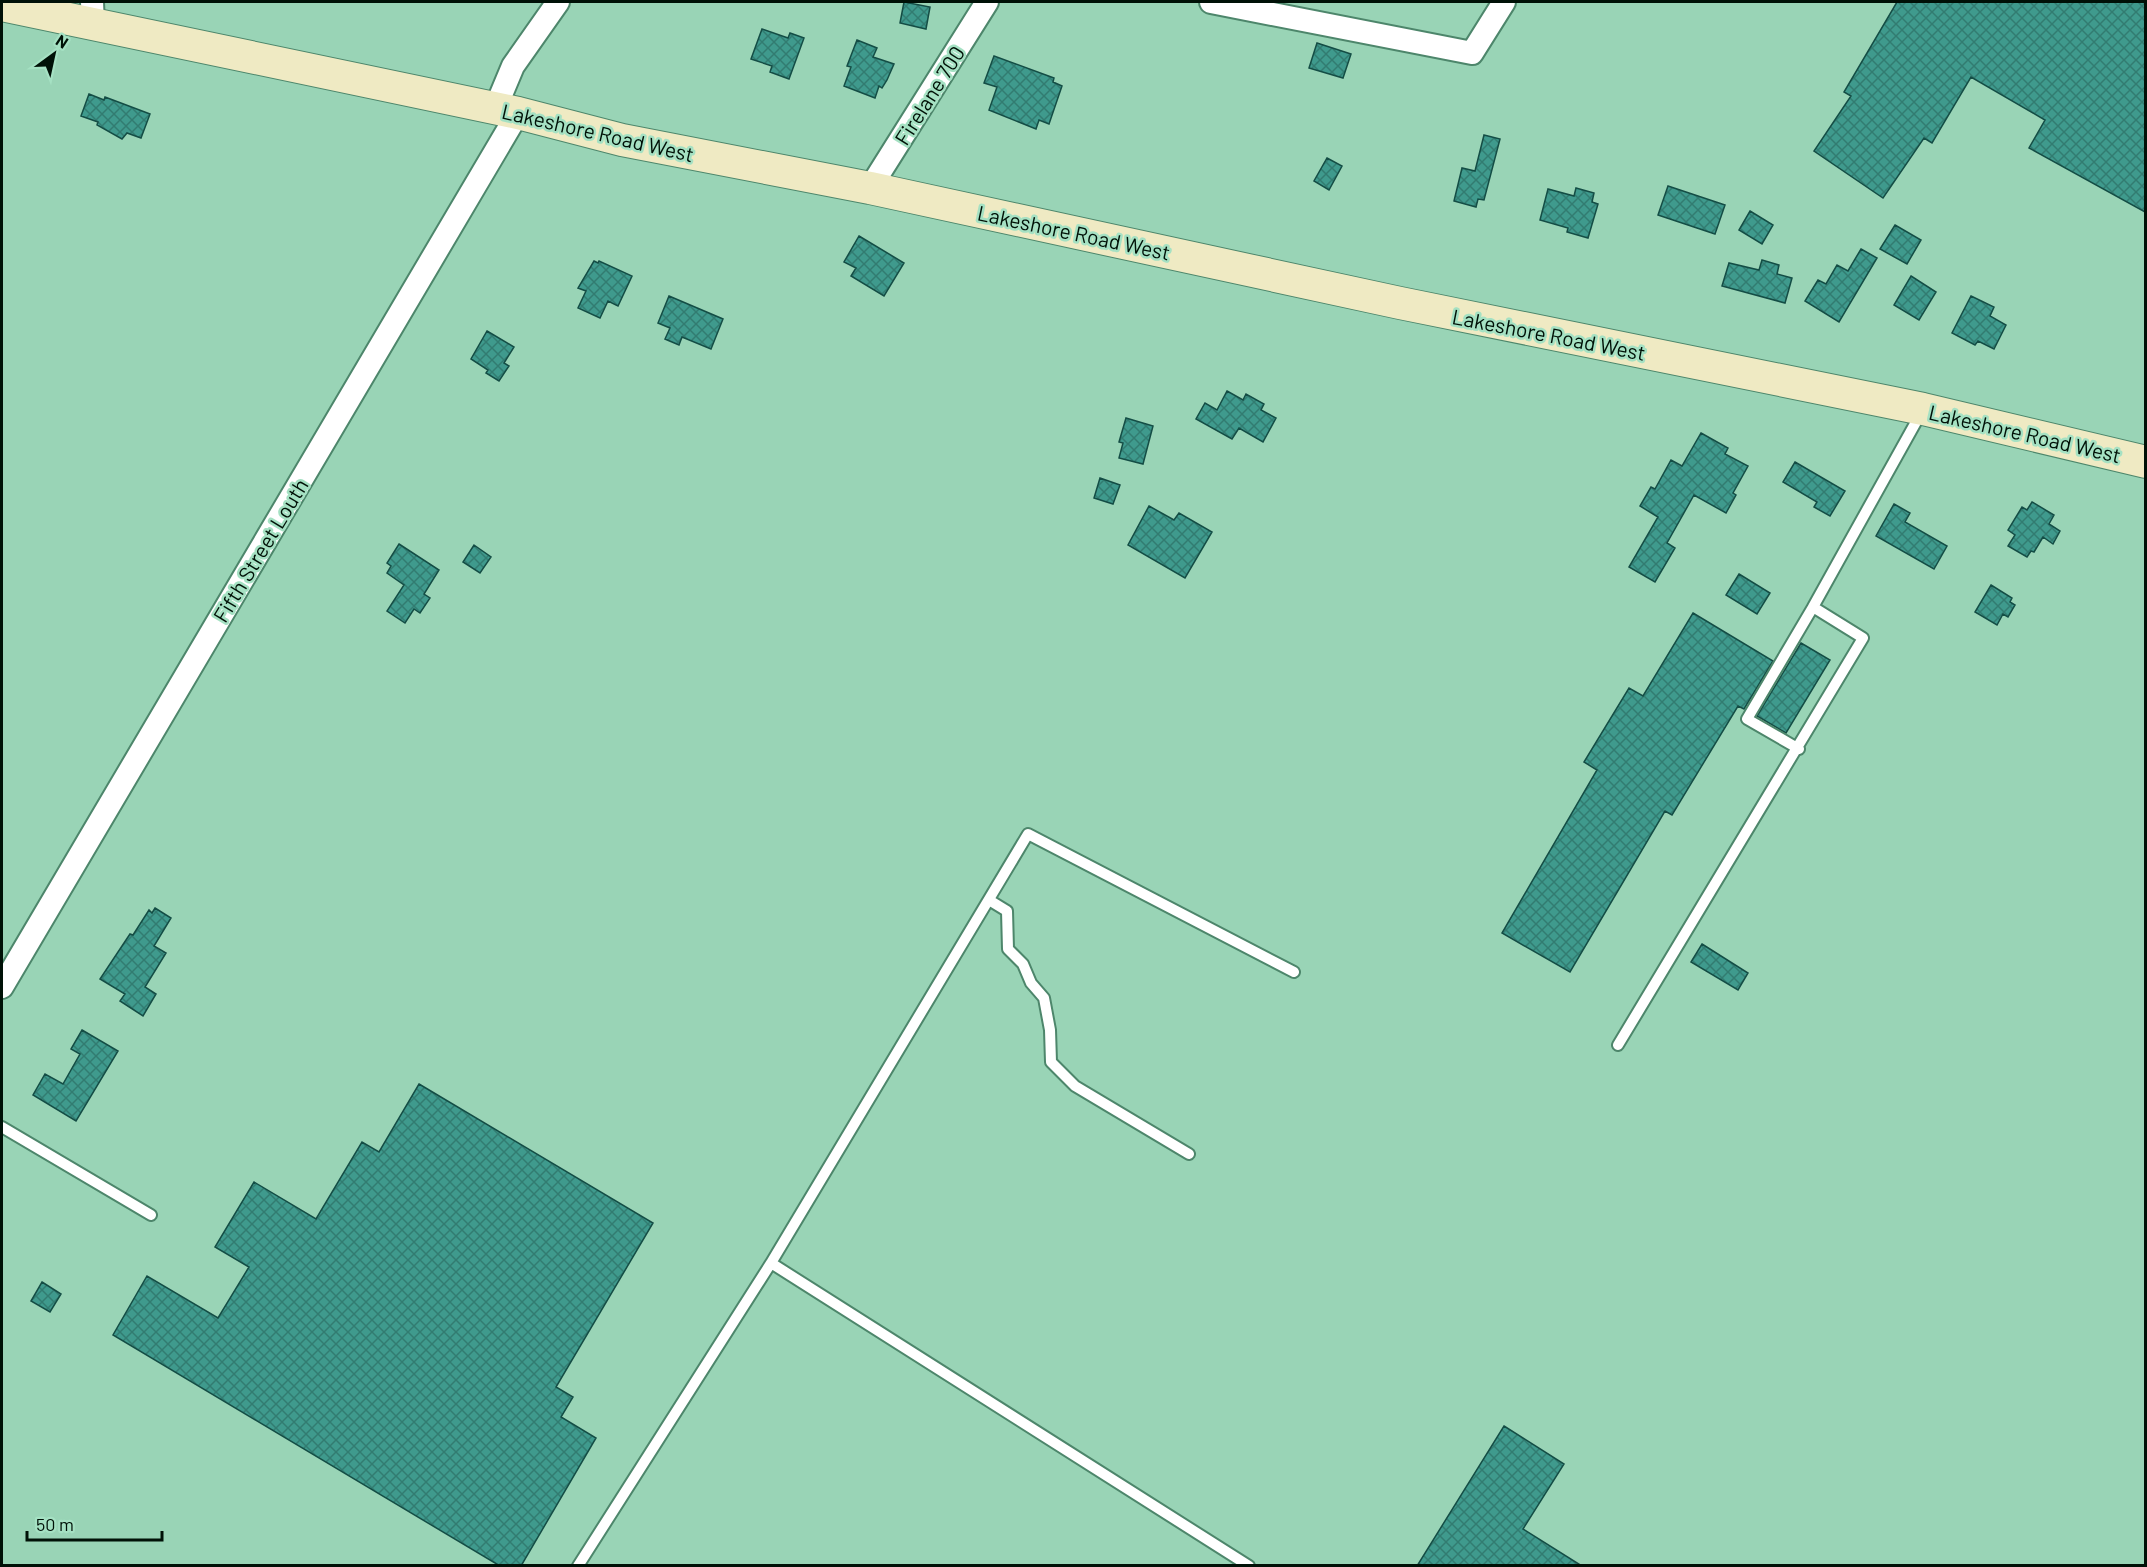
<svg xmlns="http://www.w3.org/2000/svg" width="2147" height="1567" viewBox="0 0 2147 1567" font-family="Barlow,sans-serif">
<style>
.building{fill:url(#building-cross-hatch);stroke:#144d45;stroke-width:1.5}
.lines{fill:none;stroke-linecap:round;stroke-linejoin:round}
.service-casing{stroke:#4d866b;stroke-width:14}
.minor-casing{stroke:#4d866b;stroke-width:26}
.secondary-casing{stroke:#4d866b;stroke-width:34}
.service{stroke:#fff;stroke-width:10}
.minor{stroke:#fff;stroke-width:22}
.secondary{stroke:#efeac3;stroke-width:32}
.labels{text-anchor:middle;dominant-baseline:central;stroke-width:5;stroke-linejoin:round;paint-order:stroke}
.street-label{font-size:21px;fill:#001107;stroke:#a5e1c3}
</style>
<defs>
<pattern id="building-cross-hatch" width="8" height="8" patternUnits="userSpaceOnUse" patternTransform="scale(1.5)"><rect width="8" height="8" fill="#3f9a8d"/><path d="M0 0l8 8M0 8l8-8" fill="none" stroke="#327c71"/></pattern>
</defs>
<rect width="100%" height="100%" fill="#99d4b6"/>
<path class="building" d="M904,2L930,7L926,29L900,23Z
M1897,2H2145V212L2029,148L2045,120L1971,77L1932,143L1924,138L1883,198L1814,151L1851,96L1844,92Z
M762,29L788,38L790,33L804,38L789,79L770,72L772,66L751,59Z
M857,40L877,48L873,57L894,64L887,80L882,88L879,86L875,98L844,86L851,67L847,66Z
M1317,43L1351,54L1343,78L1309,68Z
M994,56L1054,78L1053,82L1062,86L1049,124L1039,120L1036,129L989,110L997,87L984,83Z
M89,94L104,100L105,97L150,114L141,138L127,133L122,139L97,125L98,122L81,116Z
M1484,135L1500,139L1484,200L1478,199L1476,207L1454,201L1462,168L1475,171Z
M1327,158L1342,166L1329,190L1314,181Z
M1668,186L1725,205L1715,234L1658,215Z
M1576,188L1594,193L1592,202L1598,204L1588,238L1567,232L1568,228L1540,220L1548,189L1574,196Z
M1750,211L1773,225L1762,244L1739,230Z
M1895,225L1921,240L1907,264L1880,249Z
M859,236L904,263L884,296L851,276L856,268L844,262Z
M1861,249L1877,258L1839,322L1805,301L1818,280L1826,284L1837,265L1848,271Z
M1762,260L1779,265L1777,274L1792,278L1785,303L1722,286L1729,263L1759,270Z
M594,261L598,263L599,261L632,276L618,306L608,301L600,318L578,308L586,291L578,288Z
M1911,276L1936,292L1919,320L1894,305Z
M669,296L723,319L711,349L682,337L679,345L665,339L670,328L658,323Z
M1971,296L1994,307L1990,316L2006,325L1994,349L1978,341L1975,345L1952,333Z
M487,331L514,347L504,363L509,366L499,381L486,373L488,370L471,359Z
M1227,391L1243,400L1246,394L1264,404L1261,410L1276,418L1263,442L1239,428L1232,439L1196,419L1205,403L1217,410Z
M1126,418L1153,426L1143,464L1119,458L1123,443L1119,442Z
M1701,433L1728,448L1725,454L1748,466L1733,493L1736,495L1726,513L1694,495L1667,543L1675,548L1655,582L1629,567L1658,517L1640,506L1651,487L1655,489L1671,460L1682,466Z
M1795,462L1845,491L1830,516L1814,507L1817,502L1783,482Z
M1100,478L1120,485L1113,504L1094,498Z
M2032,502L2054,515L2049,524L2060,531L2053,544L2043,537L2034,552L2031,551L2027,557L2008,546L2015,535L2008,530L2022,507L2027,510Z
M1894,504L1910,513L1905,522L1947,546L1934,569L1876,536Z
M1149,506L1174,520L1179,513L1212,532L1185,578L1128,545Z
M399,544L439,570L424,594L430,598L420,613L414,609L405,623L387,611L404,585L387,573L391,566L387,563Z
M474,545L491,557L480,573L463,562Z
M1739,574L1770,593L1757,614L1726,595Z
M1991,585L2012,598L2010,602L2015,605L2008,617L2003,614L1997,625L1975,612Z
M1693,613L1773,661L1744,709L1738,706L1672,815L1665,811L1570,972L1502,933L1597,770L1584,762L1629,688L1643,696Z
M1801,643L1830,660L1786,733L1757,716Z
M155,908L171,918L154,946L166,953L145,987L156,994L143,1016L120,1001L125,994L100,979L130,934L133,935L149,910L152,913Z
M1702,944L1748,973L1738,990L1691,962Z
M82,1030L118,1051L76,1121L33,1095L45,1074L63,1084L80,1054L71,1049Z
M419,1084L653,1223L556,1387L573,1397L561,1417L596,1438L521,1566H500L113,1335L147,1276L218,1318L249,1267L215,1247L254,1182L316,1219L362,1142L379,1152Z
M42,1282L61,1294L50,1312L31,1301Z
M1504,1426L1564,1464L1523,1529L1582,1566H1417Z"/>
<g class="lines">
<defs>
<path id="service" d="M1799,749L1747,719L1813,607
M989,900L1007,911L1008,949L1023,964L1031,983L1044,998L1050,1030L1051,1062L1075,1086L1189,1154
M1618,1045L1863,638L1813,607L1921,413
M2,1127L151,1215
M771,1263L1028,834L1294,972
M578,1566L771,1263L1249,1566"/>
<path id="minor" d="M92,2L93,25
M1211,2L1472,53L1504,2
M495,109L513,66L558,2
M870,188L987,2
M2,987L518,113"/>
<path id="secondary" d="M2,5L518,113L622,140L870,188L1400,303L1923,409L2146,462"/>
</defs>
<use href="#service" class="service-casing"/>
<use href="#minor" class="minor-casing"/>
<use href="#secondary" class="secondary-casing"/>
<use href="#service" class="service"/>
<use href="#minor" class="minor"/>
<use href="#secondary" class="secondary"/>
</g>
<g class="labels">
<g class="street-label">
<text transform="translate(929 95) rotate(-58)">Firelane 700</text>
<text transform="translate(598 132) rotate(13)">Lakeshore Road West</text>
<text transform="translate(1074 232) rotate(12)">Lakeshore Road West</text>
<text transform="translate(1549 334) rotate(11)">Lakeshore Road West</text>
<text transform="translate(2025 433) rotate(13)">Lakeshore Road West</text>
<text transform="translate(260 550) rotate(-59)">Fifth Street Louth</text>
</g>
</g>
<rect width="2147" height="1567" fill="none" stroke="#001107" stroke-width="6"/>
<g transform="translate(54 54) rotate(33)" stroke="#a5e1c3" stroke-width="4.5" paint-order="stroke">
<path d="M0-4.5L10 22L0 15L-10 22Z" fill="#001107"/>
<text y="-9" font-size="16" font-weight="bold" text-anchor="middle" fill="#001107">N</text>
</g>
<path d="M27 1531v9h135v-9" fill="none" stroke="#001107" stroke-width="3"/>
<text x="36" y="1531" font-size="18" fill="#001107" stroke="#a5e1c3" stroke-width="4.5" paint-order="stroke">50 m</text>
</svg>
